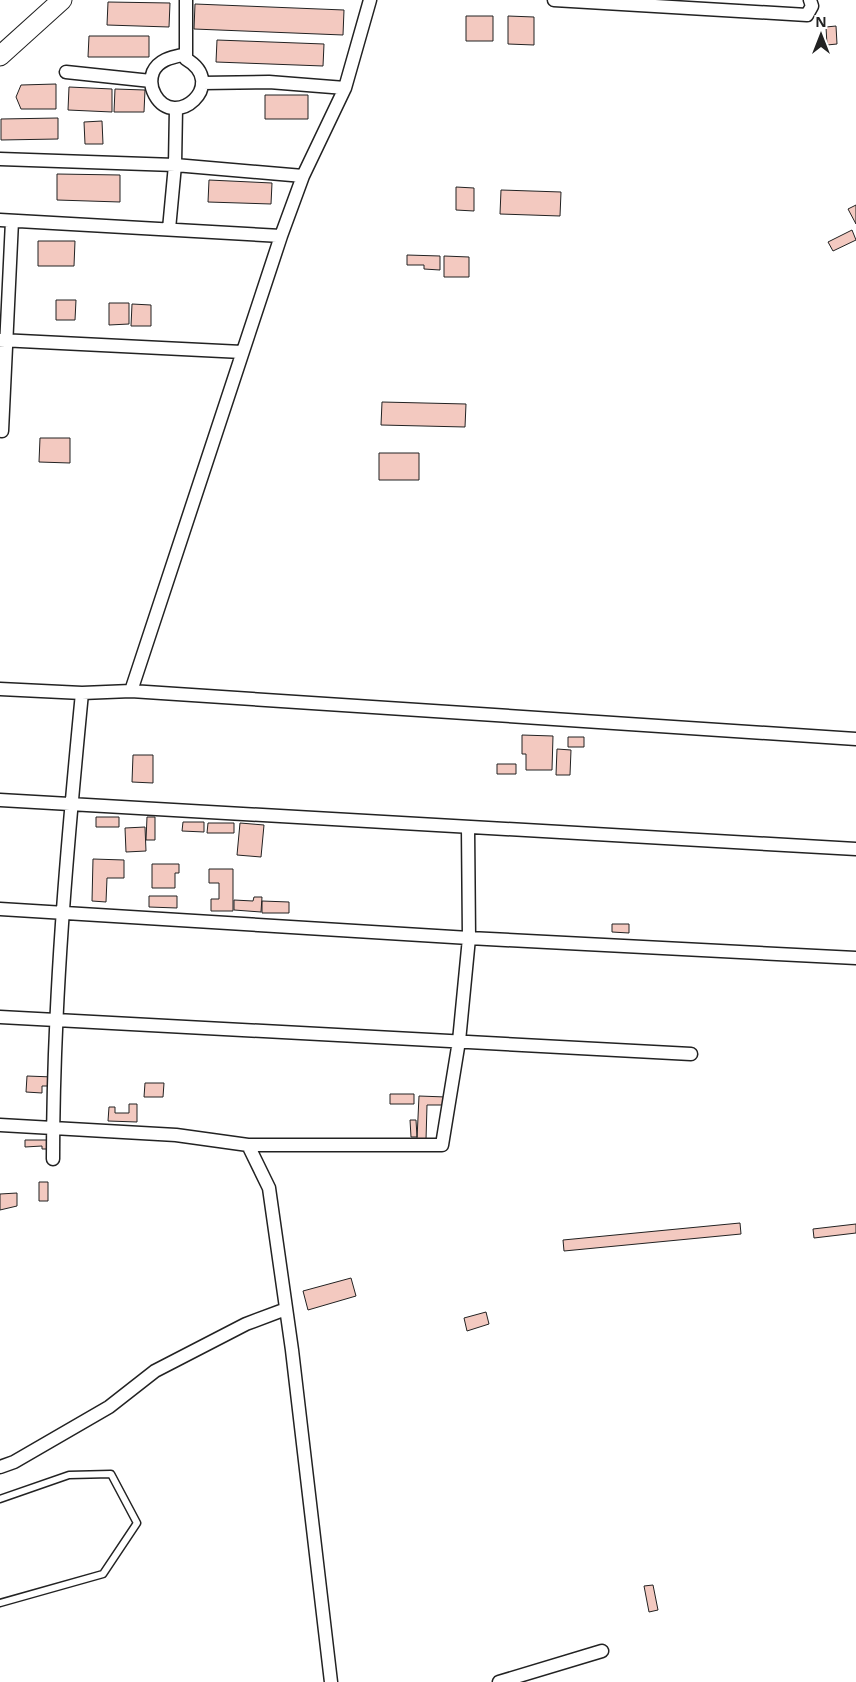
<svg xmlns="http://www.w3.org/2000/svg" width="856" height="1682" viewBox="0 0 856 1682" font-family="'Open Sans',sans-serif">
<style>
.building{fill:#f3c9c0;stroke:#222}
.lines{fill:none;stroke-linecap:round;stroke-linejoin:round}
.lane-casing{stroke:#222;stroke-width:9}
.street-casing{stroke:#222;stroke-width:15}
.secondary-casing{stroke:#222;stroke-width:21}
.lane{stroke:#fff;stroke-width:6}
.street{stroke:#fff;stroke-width:12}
.secondary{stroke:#fff;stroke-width:19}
</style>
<rect width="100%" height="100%" fill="#fff"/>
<path class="building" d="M108,2L170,3L169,27L107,25Z
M195,4L344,10L343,35L194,29Z
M466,16H493V41H466Z
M508,16L534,17V45L508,44Z
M836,26L837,44L827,45L826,27Z
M89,36H149V57H88Z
M217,40L324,44L323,66L216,62Z
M56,84V109H21L16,97L21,85Z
M69,87L112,89V112L68,110Z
M115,89L145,90L144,112H114Z
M265,95H308V119H265Z
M58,118V139L1,140V119Z
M102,121L103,144H85L84,122Z
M57,174L120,175V202L57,200Z
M209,180L272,183L271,204L208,202Z
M456,187L474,188V211L456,210Z
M501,190L561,192L560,216L500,214Z
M856,205V224L848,209Z
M852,230L856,240L833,251L828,242Z
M38,241H75L74,266H38Z
M407,255L440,256V270L424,269V265H407Z
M444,256L469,257V277H444Z
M56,300H76L75,320H56Z
M109,303H129V324L109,325Z
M132,304L151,305V326H131Z
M382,402L466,404L465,427L381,425Z
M40,438H70V463L39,462Z
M379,453H419V480H379Z
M522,735L553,736L552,770H526V754H522Z
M568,737H584V747H568Z
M557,749L571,750L570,775H556Z
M133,755H153V783L132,782Z
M497,764H516V774H497Z
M96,817H119V827H96Z
M147,817H155V840H146Z
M183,822H204V832L182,831Z
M208,823H234V833H207Z
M240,823L264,825L261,857L237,855Z
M145,827L146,851L126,852L125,828Z
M93,859L124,860V878H107L106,902L92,901Z
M152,864H179V873H175V888H152Z
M209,869H233V911H211V899H219V883H209Z
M149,896H177V908L149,907Z
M254,897H262L261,912L234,910V900L253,901Z
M262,901L289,902V913H262Z
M612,924H629V933L612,932Z
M27,1076L53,1077V1086H42V1093L26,1092Z
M145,1083H164L163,1097H144Z
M390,1094H414V1104H390Z
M419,1096L446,1097V1105H427L426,1140L417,1139Z
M129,1104H137V1122L108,1121L109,1107H115V1113H129Z
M410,1120H416L417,1137H411Z
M25,1140H48V1149H42V1146L25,1147Z
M39,1182H48V1201H39Z
M17,1193V1206L0,1210V1194Z
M740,1223L741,1234L564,1251L563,1240Z
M856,1224V1233L814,1238L813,1229Z
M351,1278L356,1296L308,1310L303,1291Z
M486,1312L489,1324L467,1331L464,1318Z
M653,1585L658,1610L649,1612L644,1586Z"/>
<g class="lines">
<defs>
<path id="lane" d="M0,1499L69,1475L111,1474L137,1523L103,1574L0,1603"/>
<path id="street" d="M554,0L807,15L812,6L810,0
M186,54V59C229,84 175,131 155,95C151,88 150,80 153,72C159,59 173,57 186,54Z
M186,54V0
M66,72L151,81
M202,83L269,82L345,88
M0,159L175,165L303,176
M0,220L281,236
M169,229L175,165L176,108
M0,340L242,352
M2,431L12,221
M0,689L82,693L131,691L856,739
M131,691L281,236L303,176L345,88L370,0
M0,800L856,849
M0,909L469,938L856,958
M0,1017L691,1054
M0,1125L176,1135L248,1145H442L459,1041L469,938L468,828
M248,1145L269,1188L292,1350L331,1682
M53,1159C53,1004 67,847 82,693
M0,1467L14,1462L109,1407L155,1371L246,1324L286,1309
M499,1682L602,1651"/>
<path id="secondary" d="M0,56L62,0"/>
</defs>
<use href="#lane" class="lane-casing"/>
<use href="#street" class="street-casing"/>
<use href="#secondary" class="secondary-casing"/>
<use href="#lane" class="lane"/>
<use href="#street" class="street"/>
<use href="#secondary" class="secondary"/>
</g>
<g transform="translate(821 35)" stroke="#ffffff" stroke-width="4" paint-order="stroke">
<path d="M0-4L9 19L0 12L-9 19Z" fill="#222222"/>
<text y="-8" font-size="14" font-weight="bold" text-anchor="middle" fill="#222222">N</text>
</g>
</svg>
